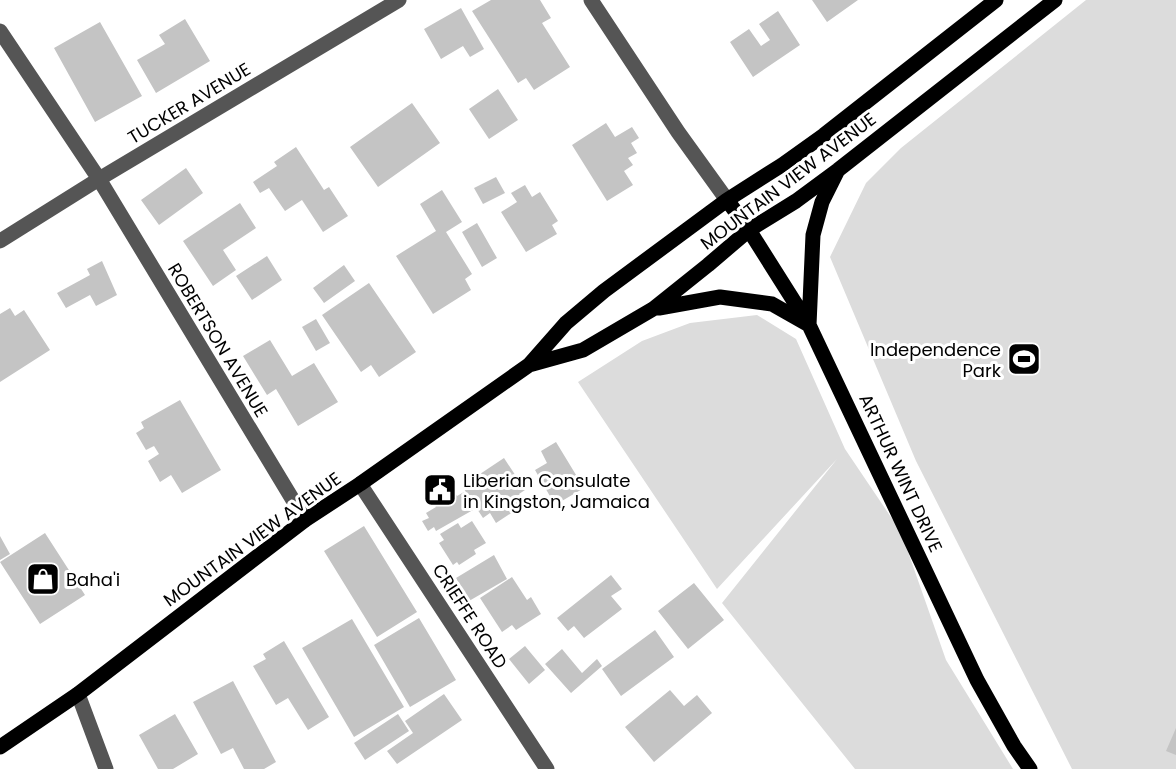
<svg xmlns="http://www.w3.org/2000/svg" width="1176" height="769" viewBox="0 0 1176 769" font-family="Poppins,sans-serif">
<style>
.green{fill:#dcdcdc}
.building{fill:#c4c4c4}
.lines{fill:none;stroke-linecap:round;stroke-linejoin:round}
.minor{stroke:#555;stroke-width:15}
.major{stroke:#000;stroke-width:15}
.labels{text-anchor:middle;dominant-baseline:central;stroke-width:6;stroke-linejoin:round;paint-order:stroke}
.street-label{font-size:18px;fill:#000;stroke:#fff}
.poi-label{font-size:18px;fill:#000;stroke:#fff;text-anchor:start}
</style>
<rect width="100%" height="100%" fill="#fff"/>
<path class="green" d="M1086,0H1176V769H1072L916,461L830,257L866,183L901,148Z
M757,315L796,339L845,449L901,532L946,660L1013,769H855L722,603L837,459L717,589L578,382L642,341L690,323Z"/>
<path class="building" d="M491,0H540L551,18L542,23L570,67L534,90L526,78L518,83L472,11Z
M812,0H858L827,22Z
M461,8L484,49L470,57L463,46L441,59L424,29Z
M778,11L800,45L753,77L730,42L749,29L761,46L770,40L759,24Z
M185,19L210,61L156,93L137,60L165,44L159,35Z
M100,22L142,96L95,122L54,48Z
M498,89L518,120L489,139L469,109Z
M412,103L440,143L378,187L350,147Z
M606,123L615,137L632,127L639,138L631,143L637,153L628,158L633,165L624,171L633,185L607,201L572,145Z
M296,147L324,190L329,187L348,216L323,232L302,200L285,211L269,188L260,193L253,182L277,166L274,162Z
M186,168L203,193L159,225L141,200Z
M496,177L505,193L483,204L474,188Z
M525,185L532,197L540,192L558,221L552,225L557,234L526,252L501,212L517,202L511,193Z
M442,190L462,222L446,232L472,274L465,279L471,290L433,314L396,256L436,231L420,204Z
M240,203L256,228L223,250L236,270L213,286L183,241Z
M477,223L497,258L482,267L462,232Z
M267,256L282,280L252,300L236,276Z
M102,261L117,295L96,306L90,295L66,308L57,293L90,275L87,269Z
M344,265L355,281L324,303L313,288Z
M369,283L416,352L379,377L371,365L361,372L322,315Z
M10,308L15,316L24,310L50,350L0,382V314Z
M316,319L330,343L316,351L302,327Z
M270,340L292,376L314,363L338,402L298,426L276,389L267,395L243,356Z
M180,400L221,470L182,493L171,475L160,482L148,461L159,454L154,446L146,450L136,433L144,428L141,422Z
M556,442L584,488L555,505L535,470L547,463L541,451Z
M504,458L525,490L519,494L525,504L496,523L490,513L483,518L462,486Z
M452,489L457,496L464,492L473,510L436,531L434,527L428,531L422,521L429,518L426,513L436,507L432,501Z
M472,521L486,543L474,550L476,554L459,565L457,562L453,565L439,543L444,540L440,534L458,523L461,528Z
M364,526L417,612L377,637L324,551Z
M45,533L85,595L40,624L0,562Z
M0,536L10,554L0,560Z
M494,555L507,579L469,601L456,578Z
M611,575L622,589L611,596L622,609L584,638L574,626L568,631L557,618Z
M512,577L527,600L531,597L541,614L516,630L512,625L502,632L480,598Z
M694,583L724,620L688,649L658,611Z
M419,618L456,680L410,707L374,645Z
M352,619L404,707L354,737L302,648Z
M655,630L674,657L621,696L602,669Z
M284,641L329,717L308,730L288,698L276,705L253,666L266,659L263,654Z
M525,646L545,670L529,684L509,659Z
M562,649L582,673L597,659L602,666L571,693L545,664Z
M233,681L276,762L264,769H244L233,748L221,754L193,702Z
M670,690L684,706L697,695L712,713L654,762L625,727Z
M444,694L462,720L397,764L387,751L413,733L405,721Z
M175,714L198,754L173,769H158L139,735Z
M398,714L409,731L365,760L354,743Z
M1176,728V755L1166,751Z"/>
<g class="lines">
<path class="minor" d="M591,0L678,132L727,200
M0,31L99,179L305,520
M0,241L99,179L399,0
M360,484L547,769
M78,694L106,769"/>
<path class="major" d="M727,200L749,230L809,325L977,680L1014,746L1030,769
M659,308L720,297L772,304L809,325L813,235L822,202L837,172
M529,365L583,350L653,309L708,265L749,230L796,201L838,170L1055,0
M0,747L78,694L305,520L360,484L529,365L566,323L604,291L727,200L782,165L824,135L996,0"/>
</g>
<defs>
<symbol id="stadium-square" viewBox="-11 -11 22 22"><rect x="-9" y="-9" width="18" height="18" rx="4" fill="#000" stroke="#fff"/><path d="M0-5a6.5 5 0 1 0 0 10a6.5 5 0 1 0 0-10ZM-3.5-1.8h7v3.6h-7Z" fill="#fff"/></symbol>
<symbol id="civic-square" viewBox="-11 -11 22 22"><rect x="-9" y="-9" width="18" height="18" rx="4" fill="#000" stroke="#fff"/><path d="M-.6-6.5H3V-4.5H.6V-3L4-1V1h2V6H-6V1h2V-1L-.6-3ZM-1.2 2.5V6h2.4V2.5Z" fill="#fff"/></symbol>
<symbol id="shop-square" viewBox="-11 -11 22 22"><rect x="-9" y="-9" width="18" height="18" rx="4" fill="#000" stroke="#fff"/><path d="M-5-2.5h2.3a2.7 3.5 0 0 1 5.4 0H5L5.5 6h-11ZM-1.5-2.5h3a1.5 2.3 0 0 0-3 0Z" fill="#fff"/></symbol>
</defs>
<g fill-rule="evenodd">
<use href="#stadium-square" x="1005" y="340" width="38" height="38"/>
<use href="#civic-square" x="421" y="471" width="38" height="38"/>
<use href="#shop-square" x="24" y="560" width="38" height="38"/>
</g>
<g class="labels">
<g class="street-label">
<text transform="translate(189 103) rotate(-31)">TUCKER AVENUE</text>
<text transform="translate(788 181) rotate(-37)">MOUNTAIN VIEW AVENUE</text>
<text transform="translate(218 340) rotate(59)">ROBERTSON AVENUE</text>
<text transform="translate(901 473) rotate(65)">ARTHUR WINT DRIVE</text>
<text transform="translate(252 539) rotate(-36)">MOUNTAIN VIEW AVENUE</text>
<text transform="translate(470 616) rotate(57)">CRIEFFE ROAD</text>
</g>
<g class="poi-label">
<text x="1001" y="349" text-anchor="end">Independence<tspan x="1001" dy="21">Park</tspan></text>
<text x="463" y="480">Liberian Consulate<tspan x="463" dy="21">in Kingston, Jamaica</tspan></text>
<text x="66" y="579">Baha'i</text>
</g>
</g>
</svg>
